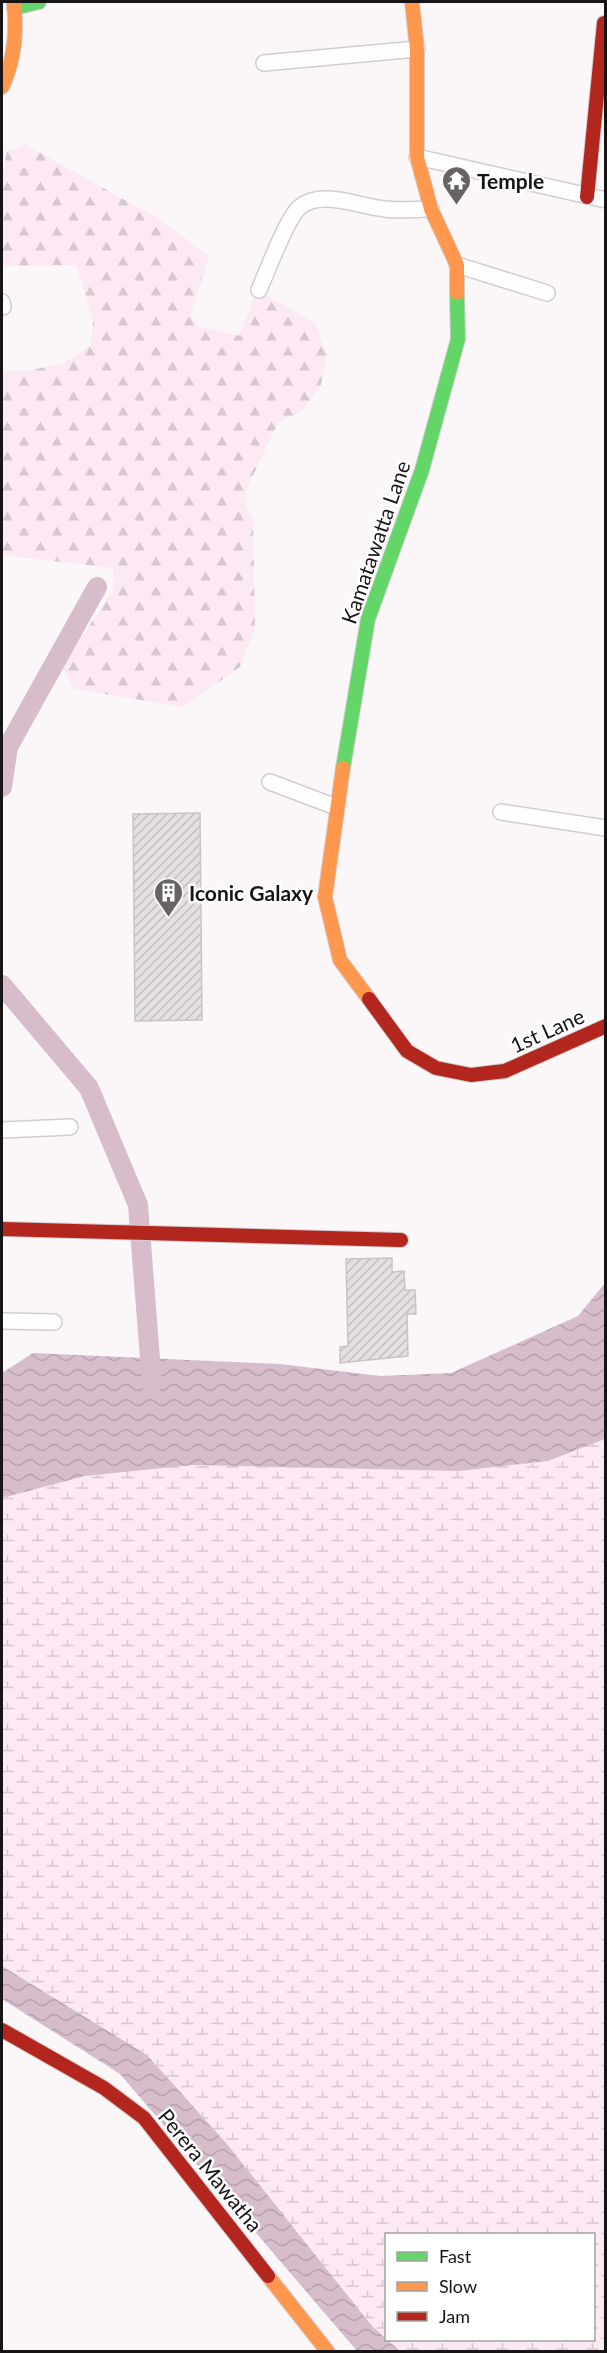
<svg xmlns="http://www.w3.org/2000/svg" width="607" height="2353" viewBox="0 0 607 2353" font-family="Lato,sans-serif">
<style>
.forest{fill:url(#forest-firs)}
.wetland{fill:url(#wetland-marsh)}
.water{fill:url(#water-waves)}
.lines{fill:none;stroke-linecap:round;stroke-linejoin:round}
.canal{stroke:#d7bccc;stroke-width:20}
.building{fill:url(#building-hatch);stroke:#c8c4c6;stroke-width:1.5}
.street-casing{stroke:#d2cdd0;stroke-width:18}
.fast-casing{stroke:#d2cdd0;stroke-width:16}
.slow-casing{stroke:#d2cdd0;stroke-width:16}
.jam-casing{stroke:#d2cdd0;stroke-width:16}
.street{stroke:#fefefe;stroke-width:15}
.fast{stroke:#63d668;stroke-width:14}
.slow{stroke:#ff974d;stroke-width:14}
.jam{stroke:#b3261e;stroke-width:14}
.labels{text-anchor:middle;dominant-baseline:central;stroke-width:5;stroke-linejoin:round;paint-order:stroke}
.poi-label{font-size:21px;font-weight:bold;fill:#181416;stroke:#fff;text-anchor:start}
.street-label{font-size:21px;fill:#181416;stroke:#fff}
</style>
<defs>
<pattern id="forest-firs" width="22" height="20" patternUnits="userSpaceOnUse" patternTransform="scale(1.5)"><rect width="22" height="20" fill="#fce9f4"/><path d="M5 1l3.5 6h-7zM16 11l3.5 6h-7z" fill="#d7c7d0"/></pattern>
<pattern id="wetland-marsh" width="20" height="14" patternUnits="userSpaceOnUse" patternTransform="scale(1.5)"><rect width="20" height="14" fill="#fce9f4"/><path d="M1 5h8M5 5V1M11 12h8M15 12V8" fill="none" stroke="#d7c7d0"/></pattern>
<pattern id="water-waves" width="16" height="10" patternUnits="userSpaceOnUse" patternTransform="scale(1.5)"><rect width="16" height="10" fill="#d7bccc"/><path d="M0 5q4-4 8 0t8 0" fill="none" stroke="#b8a1ae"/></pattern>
<pattern id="building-hatch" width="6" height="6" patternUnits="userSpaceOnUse" patternTransform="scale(1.5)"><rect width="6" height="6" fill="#e3dfe2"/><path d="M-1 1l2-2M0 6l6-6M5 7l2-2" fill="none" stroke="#c2bec1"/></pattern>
</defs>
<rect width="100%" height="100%" fill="#fbf7f9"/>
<path class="forest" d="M26,145L161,220L209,256L191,315L198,326L239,336L254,298L264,294L315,323L327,354L321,385L301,412L278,423L247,488L246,506L253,519L255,630L240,667L183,707L74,689L62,666L114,589L113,568L2,555V371H27L64,363L91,345L93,320L76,265L5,266L2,262V175L7,151Z"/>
<path class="wetland" d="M605,1439V2351H400L387,2340H594V2234H386V2339L372,2326L227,2144L147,2055L2,1966V1498L85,1476L193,1465L459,1471L548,1461Z"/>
<path class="water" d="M605,1283V1439L548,1461L459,1471L193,1465L85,1476L2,1498V1373L33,1353L280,1364L380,1376L451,1373L578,1316Z
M2,1966L147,2055L227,2144L372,2326L400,2351H357L120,2074L2,1999Z"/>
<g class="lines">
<path class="canal" d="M2,787L8,747L97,587
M2,985L89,1088L138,1205L152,1384"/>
</g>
<path class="building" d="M200,813L202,1020L135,1021L133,814Z
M392,1258V1272L404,1271L405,1290H415L416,1314H407L408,1356L340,1363V1347L348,1346L346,1259Z"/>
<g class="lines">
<defs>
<path id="street" d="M264,63L417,49
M417,157L606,200
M457,265L547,293
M259,290C267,272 287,217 300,207C322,189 360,207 385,209C400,211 416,209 431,209
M2,302L3,307
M270,782L336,807
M501,812L606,828
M2,1130L70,1127
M2,1321L54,1322"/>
<path id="fast" d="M14,8L39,2
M343,768L368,619L422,470L458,339L457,293"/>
<path id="slow" d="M412,2L417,49V157L431,209L457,265V293
M2,87C15,60 17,32 14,2
M343,768L325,897L340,960L369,999
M268,2276L328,2352"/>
<path id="jam" d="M587,197L604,23
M369,999L407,1051L436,1068L471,1075L505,1071L606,1026
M2,1229L401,1240
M2,2030L104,2088L144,2118L268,2276"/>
</defs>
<use href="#street" class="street-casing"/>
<use href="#fast" class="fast-casing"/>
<use href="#slow" class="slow-casing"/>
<use href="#jam" class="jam-casing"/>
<use href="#street" class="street"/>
<use href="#fast" class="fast"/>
<use href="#slow" class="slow"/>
<use href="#jam" class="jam"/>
</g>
<defs>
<symbol id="temple-pin" viewBox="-11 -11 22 30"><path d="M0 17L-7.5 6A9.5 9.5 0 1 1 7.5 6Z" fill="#676365" stroke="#fff"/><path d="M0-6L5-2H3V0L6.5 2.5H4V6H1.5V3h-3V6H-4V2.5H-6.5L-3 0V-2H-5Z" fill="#fff"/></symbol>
<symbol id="building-pin" viewBox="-11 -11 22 30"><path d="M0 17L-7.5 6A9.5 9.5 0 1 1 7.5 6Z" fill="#676365" stroke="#fff"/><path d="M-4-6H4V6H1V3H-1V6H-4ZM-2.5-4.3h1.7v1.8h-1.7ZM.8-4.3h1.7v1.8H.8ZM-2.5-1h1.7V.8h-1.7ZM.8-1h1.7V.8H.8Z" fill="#fff"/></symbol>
</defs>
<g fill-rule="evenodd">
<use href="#temple-pin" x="440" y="164" width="33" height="45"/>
<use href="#building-pin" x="152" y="876" width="33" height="45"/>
</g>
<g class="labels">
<g class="poi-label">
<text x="477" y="180">Temple</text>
<text x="189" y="892">Iconic Galaxy</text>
</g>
<g class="street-label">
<text transform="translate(375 542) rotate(-71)">Kamatawatta Lane</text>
<text transform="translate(547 1030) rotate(-24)">1st Lane</text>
<text transform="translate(211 2170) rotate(51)">Perera Mawatha</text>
</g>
</g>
<rect width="607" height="2353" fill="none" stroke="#181416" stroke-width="6"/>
<rect x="385" y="2233" width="210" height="108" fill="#ffffff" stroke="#a3a1a2" stroke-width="1.5"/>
<rect x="397" y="2252" width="30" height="9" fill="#63d668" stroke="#a3a1a2" stroke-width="1.5"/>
<text x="439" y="2263" font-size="18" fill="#181416">Fast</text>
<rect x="397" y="2282" width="30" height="9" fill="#ff974d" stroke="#a3a1a2" stroke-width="1.5"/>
<text x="439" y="2293" font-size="18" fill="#181416">Slow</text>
<rect x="397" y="2312" width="30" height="9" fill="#b3261e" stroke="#a3a1a2" stroke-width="1.5"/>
<text x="439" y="2323" font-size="18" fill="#181416">Jam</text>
</svg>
